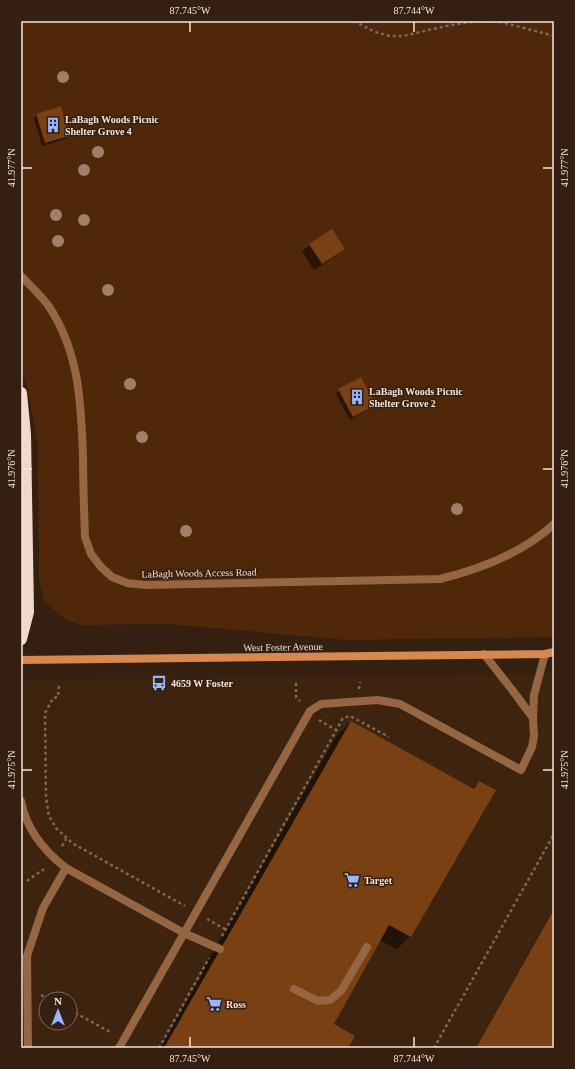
<svg xmlns="http://www.w3.org/2000/svg" width="575" height="1069" viewBox="0 0 575 1069" font-family="'Times New Roman',serif">
<style>
.built{fill:#3e230f;fill-rule:evenodd}
.green{fill:#4e2809}
.shadow{fill:#0007}
.building{fill:#794113}
.lines{fill:none;stroke-linecap:round;stroke-linejoin:round}
.path{stroke:#7c695c;stroke-width:2.5;stroke-dasharray:3 3;stroke-linecap:butt}
.lane{stroke:#966542;stroke-width:8}
.secondary{stroke:#d7884e;stroke-width:8}
.highway{stroke:#f3d9c9;stroke-width:12}
.tree{fill:#a0806a}
.ticks{fill:none;stroke:#f4e5db;stroke-width:1.5}
.labels{text-anchor:middle;dominant-baseline:central;stroke-width:3;stroke-linejoin:round;paint-order:stroke}
.poi-label{font-size:10px;font-weight:bold;fill:#f4e5db;stroke:#341f10;text-anchor:start}
.street-label{font-size:10px;fill:#f4e5db;stroke:#341f10}
.neatline{fill:none;stroke:#f4e5db;stroke-width:1.5}
.ticks-label{font-size:10px;text-anchor:middle;fill:#f4e5db}
</style>
<rect width="100%" height="100%" fill="#341f10"/>
<path class="built" d="M554,673V1048H21V680ZM46,999H70V1023H46Z"/>
<path class="green" d="M21,21H554V637L346,640L170,624L81,625L67,620L54,611L44,600L39,581L38,446L27,386L21,372Z"/>
<path class="shadow" d="M37,115L68,136L65,139L42,146L34,118Z
M332,231L344,249L337,255L314,270L302,252L309,245Z
M339,390L375,405L371,408L350,420L336,394Z
M351,722L472,789L479,782L410,936L397,949L379,940L333,1025L347,1048H160L203,972L202,971L337,735Z
M554,908V1048H476Z"/>
<path class="building" d="M61,106L69,136L45,143L36,114Z
M332,229L345,249L322,264L309,244Z
M361,377L376,405L353,417L338,389Z
M351,721L474,789L479,781L496,790L411,937L389,925L334,1024L355,1036L348,1048H164Z
M554,909V1048H476Z"/>
<g class="lines">
<path class="path" d="M354,21L375,32L390,36H403L451,25L477,21L501,22L554,36
M296,683V697L300,701
M59,686L58,697L53,698L45,713L46,798L49,816L56,828L72,843L185,906
M358,688H359L360,682
M319,720L336,730
M62,846L66,839
M27,881L44,869
M207,919L225,929
M222,936L343,718L350,716L389,737
M41,995L49,999
M70,1010L112,1033
M159,1048L209,958
M434,1048L554,834"/>
<path class="lane" d="M21,276C30,285 40,295 48,305C79,351 81,401 83,455C83,482 84,510 85,537L91,554L101,567L112,577L127,583L145,585L440,579C481,569 523,553 554,524
M484,654L513,691L533,718
M21,801C26,828 44,851 66,868L184,933L220,949
M294,989L318,1001L330,1000L341,991L367,947
M28,1048L27,956L43,908L66,868
M119,1048L310,711L321,704L378,700L400,704L521,770L532,747L534,736L533,718L534,695L545,654"/>
<path class="secondary" d="M21,660L545,654L554,652"/>
<path class="highway" d="M21,393L25,434L28,612L21,639"/>
</g>
<g class="tree">
<circle cx="63" cy="77" r="6"/>
<circle cx="98" cy="152" r="6"/>
<circle cx="84" cy="170" r="6"/>
<circle cx="56" cy="215" r="6"/>
<circle cx="84" cy="220" r="6"/>
<circle cx="58" cy="241" r="6"/>
<circle cx="108" cy="290" r="6"/>
<circle cx="130" cy="384" r="6"/>
<circle cx="142" cy="437" r="6"/>
<circle cx="457" cy="509" r="6"/>
<circle cx="186" cy="531" r="6"/>
</g>
<path class="ticks" d="M190,22V32M414,22V32M22,168H32M543,168H553M22,469H32M543,469H553M22,770H32M543,770H553M190,1037V1047M414,1037V1047"/>
<defs>
<symbol id="building-bare" viewBox="-9 -9 18 18"><path d="M-4-6H4V6H1V3H-1V6H-4ZM-2.5-4.3h1.7v1.8h-1.7ZM.8-4.3h1.7v1.8H.8ZM-2.5-1h1.7V.8h-1.7ZM.8-1h1.7V.8H.8Z" fill="#96b6fd" stroke="#341f10" stroke-width="2.5" paint-order="stroke"/></symbol>
<symbol id="bus-bare" viewBox="-9 -9 18 18"><path d="M-5-6H5V4H4V6H2V4H-2V6H-4V4H-5ZM-3.5-4V0h7V-4ZM-3.5 1.2v1.5H-2V1.2ZM2 1.2v1.5H3.5V1.2Z" fill="#96b6fd" stroke="#341f10" stroke-width="2.5" paint-order="stroke"/></symbol>
<symbol id="supermarket-bare" viewBox="-9 -9 18 18"><path d="M-6-5.5h2.5l.6 2H6L4.5 2H-2.5L-4.4-4H-6ZM-1.5 3.2a1.3 1.3 0 1 0 .1 0ZM3 3.2a1.3 1.3 0 1 0 .1 0Z" fill="#96b6fd" stroke="#341f10" stroke-width="2.5" paint-order="stroke"/></symbol>
</defs>
<g fill-rule="evenodd">
<use href="#building-bare" x="42" y="114" width="22" height="22"/>
<use href="#building-bare" x="346" y="386" width="22" height="22"/>
<use href="#bus-bare" x="148" y="672" width="22" height="22"/>
<use href="#supermarket-bare" x="341" y="869" width="22" height="22"/>
<use href="#supermarket-bare" x="203" y="993" width="22" height="22"/>
</g>
<g class="labels">
<g class="poi-label">
<text x="65" y="119">LaBagh Woods Picnic<tspan x="65" dy="12">Shelter Grove 4</tspan></text>
<text x="369" y="391">LaBagh Woods Picnic<tspan x="369" dy="12">Shelter Grove 2</tspan></text>
<text x="171" y="683">4659 W Foster</text>
<text x="364" y="880">Target</text>
<text x="226" y="1004">Ross</text>
</g>
<g class="street-label">
<text transform="translate(199 573) rotate(-1)">LaBagh Woods Access Road</text>
<text transform="translate(283 647) rotate(-1)">West Foster Avenue</text>
</g>
</g>
<rect width="575" height="1069" fill="none" stroke="#341f10" stroke-width="44"/>
<g transform="translate(58 1011)"><circle r="19" fill="#341f10" stroke="#816e61"/>
<path d="M0-3L7 15L0 10L-7 15Z" fill="#96b6fd"/>
<text y="-6" font-size="11" font-weight="bold" text-anchor="middle" fill="#f4e5db">N</text>
</g>
<rect x="22" y="22" width="531" height="1025" class="neatline"/>
<g class="ticks-label">
<text x="190" y="14">87.745°W</text>
<text x="414" y="14">87.744°W</text>
<text transform="translate(11 168) rotate(-90)" y="4">41.977°N</text>
<text transform="translate(564 168) rotate(-90)" y="4">41.977°N</text>
<text transform="translate(11 469) rotate(-90)" y="4">41.976°N</text>
<text transform="translate(564 469) rotate(-90)" y="4">41.976°N</text>
<text transform="translate(11 770) rotate(-90)" y="4">41.975°N</text>
<text transform="translate(564 770) rotate(-90)" y="4">41.975°N</text>
<text x="190" y="1062">87.745°W</text>
<text x="414" y="1062">87.744°W</text>
</g>
</svg>
